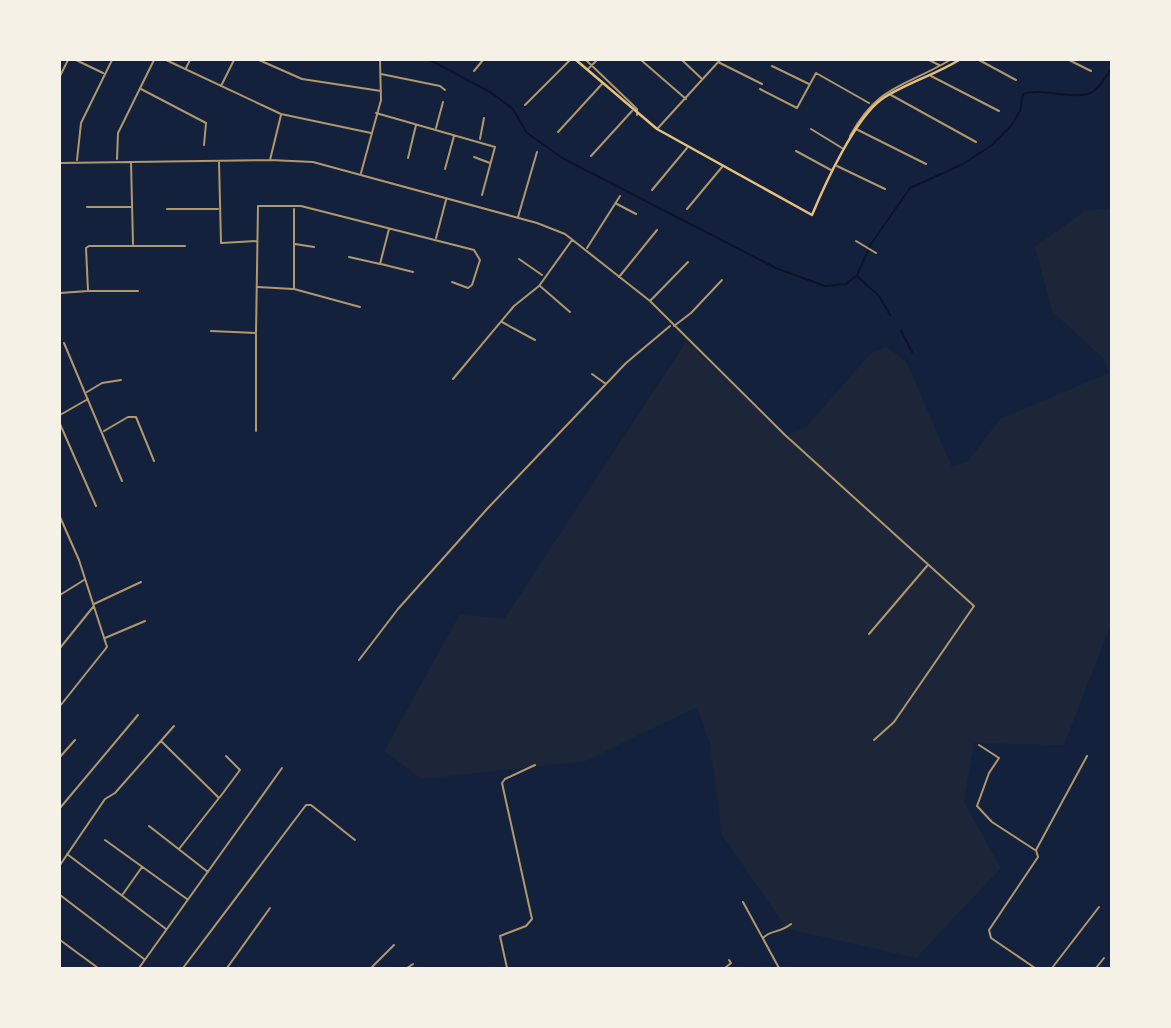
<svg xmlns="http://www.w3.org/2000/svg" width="1171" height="1028" viewBox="0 0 1171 1028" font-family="Roboto,sans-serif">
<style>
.green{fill:#1d2539}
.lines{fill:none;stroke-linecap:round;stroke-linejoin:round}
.stream{stroke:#0b132b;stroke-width:2}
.minor{stroke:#b1986c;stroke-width:2}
.secondary{stroke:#e5c07b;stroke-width:2.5}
</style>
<rect width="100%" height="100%" fill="#14213d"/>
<path class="green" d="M1111,208V624L1064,745L974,743L964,802L1001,868L916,958L779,927L783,923L722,835L710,744L697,707L585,761L422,779L384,751L460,614L504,619L686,342L788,435L807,426L871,353L886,347L906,361L952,467L968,461L1000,419L1109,373L1103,358L1052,311L1035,247L1085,211Z"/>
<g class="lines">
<path class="stream" d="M430,60L490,92L512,108L527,133L564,159L776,268L825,286L846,284L857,275L871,244L910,188L963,164L992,145L1011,126L1020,111L1023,94C1043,87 1079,102 1094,91C1101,86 1106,75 1112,69
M1111,60H1112
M857,276L879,296L890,315
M901,331L912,352"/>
<path class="minor" d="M76,60L103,73
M166,60L281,114L371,133
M259,60L302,79L381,91
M586,60L637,109V115
M641,60L686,99
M682,60L701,78
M810,60H812
M929,60L939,65
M979,60L1016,80
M1069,60L1091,71
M718,62L762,84
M772,66L809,84
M186,68L190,60
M588,69L597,60
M474,71L483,60
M381,74L440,86L445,90
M60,76L68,60
M931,76L999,111
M221,86L234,60
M141,89L206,123L204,145
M760,89L797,108L816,73L869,103
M891,95L976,142
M525,105L570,60
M376,113L495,147L482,195
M436,128L443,102
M658,128L720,60
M811,129L842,148
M856,129L926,164
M558,132L602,84
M850,136C879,84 903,88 950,60
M480,139L484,118
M796,151L831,170
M591,156L632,111
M474,157L490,163
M408,158L416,125
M117,159L118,133L154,60
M77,160L81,123L112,60
M270,160L281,115
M131,162L133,244
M219,162L221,243L257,241
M60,163L270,160L313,162L537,223L565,234L650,301L785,435L974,606L894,722L874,740
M837,166L885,189
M445,169L454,136
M361,173L381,100L380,60
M652,190L687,148
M617,204L636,214
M87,207H131
M167,209H218
M294,209V289L360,307
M687,209L722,167
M518,217L537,152
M436,238L446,200
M856,241L876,253
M295,244L314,247
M587,248L620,196
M349,257L380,264L389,229
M519,259L542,275
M381,264L413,272
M619,277L657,230
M540,286L570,312
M258,287L293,289
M88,291H138
M60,293L88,291L86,248L89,246H185
M651,300L688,262
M502,322L535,340
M674,326L691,313L722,280
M211,331L256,333L258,206H301L474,250L480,260L472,285L468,288L452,282
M256,334V431
M64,343L122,481
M592,374L606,384
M453,379L514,306L539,286L572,240
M87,392L102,383L121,380
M60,415L88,399
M60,424L96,506
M104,431L128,417H136L154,461
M60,517L79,560L107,647L60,706
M60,595L84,580
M94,604L141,582
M869,634L927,566
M105,638L145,621
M60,648L93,607
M359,660L398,609L487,509L626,363L670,326
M161,741L219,798L179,849
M979,745L999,758L989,773L977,806L992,822L1035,850
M60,757L75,740
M220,797L240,770L226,756
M60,808L138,715
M149,826L208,872
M105,840L187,899
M67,854L166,929
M60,865L105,799L115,793L174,726
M123,894L142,867
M60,895L144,959
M743,902L779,968
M763,938C770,930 780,933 791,924
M60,940L98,968
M139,968L282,768
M183,968L306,805H311L355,840
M227,968L270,908
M371,968L394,945
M407,968L413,964
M507,968L500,936L526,926L532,919L502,783L505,779L535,765
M725,968L731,963L729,960
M1035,968L991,938L989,930L1038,857L1036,850L1087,756
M1052,968L1099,907
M1096,968L1104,958"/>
<path class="secondary" d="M576,60L657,129L812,215C825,184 855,118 882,99C906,83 935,75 959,60"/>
</g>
<rect width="1171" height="1028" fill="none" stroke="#f6f1e7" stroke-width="122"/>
</svg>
